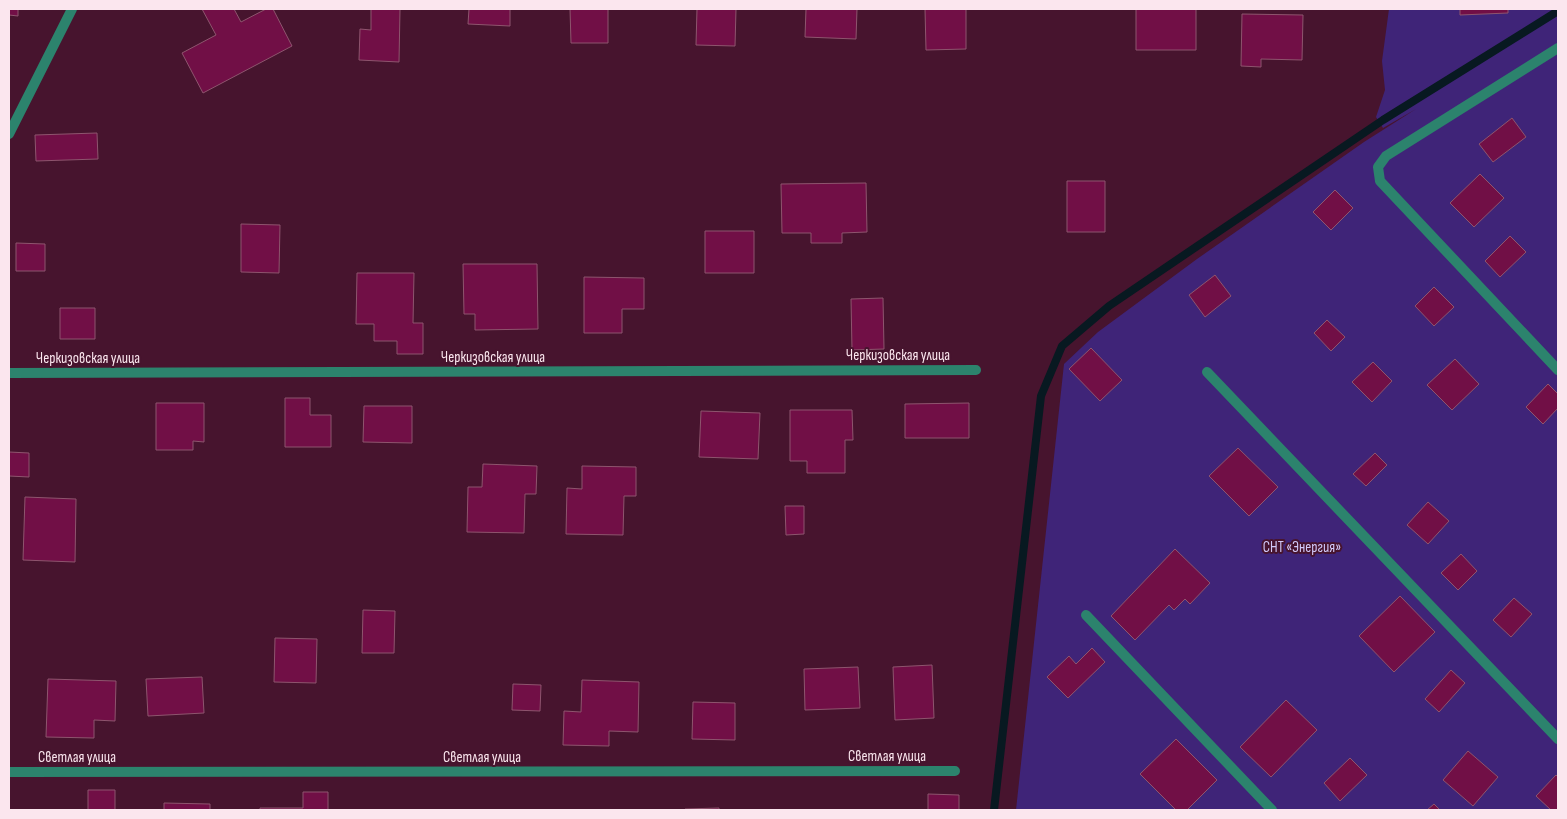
<svg xmlns="http://www.w3.org/2000/svg" width="1567" height="819" viewBox="0 0 1567 819" font-family="'Sofia Sans Condensed',sans-serif">
<style>
.green{fill:#3f2478}
.lines{fill:none;stroke-linecap:round;stroke-linejoin:round}
.stream{stroke:#081921;stroke-width:8}
.building{fill:#710f46;stroke:#8e556e}
.lane{stroke:#2c836d;stroke-width:10}
.street{stroke:#2c836d;stroke-width:10}
.labels{text-anchor:middle;dominant-baseline:central;stroke-width:4;stroke-linejoin:round;paint-order:stroke}
.street-label{font-size:15px;fill:#fbe6ee;stroke:#47142e}
.park-label{font-size:15px;fill:#d1c9f9;stroke:#47142e}
</style>
<rect width="100%" height="100%" fill="#47142e"/>
<path class="green" d="M1389,9H1558V810H1016L1064,364L1098,332L1197,259L1364,142L1416,109L1383,128L1376,117L1385,90L1382,61Z"/>
<g class="lines">
<path class="stream" d="M994,810L1041,396L1062,346L1109,306L1383,120L1558,11"/>
</g>
<path class="building" d="M9,9H18V16L9,15Z
M202,9H234L241,22L266,9H273L292,46L203,93L182,53L216,35Z
M371,9H400L399,62L359,60L360,29L371,30Z
M469,9H510V26L468,24Z
M570,9H608V43H571Z
M697,9H736L735,46L696,45Z
M806,9H857L856,39L805,37Z
M925,9H966V49L926,50Z
M1136,9H1196V50H1136Z
M1460,9H1508V13L1460,15Z
M1242,14L1303,15L1302,60L1261,59V67L1241,66Z
M1512,118L1526,137L1493,162L1479,144Z
M97,133L98,159L36,161L35,135Z
M1480,174L1504,198L1474,227L1450,203Z
M1067,181H1105V232H1067Z
M866,183L867,232L842,233V243H811V233H782L781,184Z
M1335,190L1353,208L1331,230L1313,212Z
M241,224L280,225L279,273L241,272Z
M705,231H754V273H705Z
M1510,236L1526,252L1500,277L1485,261Z
M16,243L45,244V271H16Z
M463,264H537L538,329L475,330V314H464Z
M357,273H414L413,323H423V354H397V341H374V324H356Z
M1215,275L1231,296L1205,317L1189,295Z
M584,277L644,278V309H622V333H584Z
M1434,287L1454,307L1434,326L1415,306Z
M883,298L884,349L852,350L851,299Z
M60,308H95V339H60Z
M1327,320L1345,337L1331,351L1314,333Z
M1091,348L1122,380L1100,401L1069,369Z
M1455,359L1479,384L1452,410L1427,385Z
M1373,362L1392,381L1372,402L1352,382Z
M1548,384L1558,394V408L1543,424L1526,407Z
M285,398H310V415H331V447H285Z
M156,403H204V442L193,441V450H156Z
M969,403V438H905V404Z
M364,406H412V443L363,442Z
M790,410H852L853,440H845V473H807V461H790Z
M701,411L760,413L758,459L699,457Z
M1238,448L1278,487L1249,516L1209,476Z
M9,452L29,453V477L9,476Z
M1375,453L1387,465L1366,486L1353,474Z
M483,464L537,466L536,494H525L524,533L467,532L468,487H482Z
M582,466L636,467V496H624L623,535L566,534L567,488L582,489Z
M25,497L76,499L75,562L23,560Z
M1428,502L1449,521L1428,544L1407,525Z
M785,506H804V534L786,535Z
M1175,549L1210,583L1190,604L1185,599L1174,610L1169,605L1135,640L1111,616Z
M1461,554L1477,571L1458,590L1441,573Z
M1400,596L1435,632L1394,672L1359,636Z
M1514,598L1532,614L1511,637L1493,620Z
M363,610L395,611L394,653H362Z
M275,638L317,639L316,683L274,682Z
M1092,648L1105,662L1068,698L1047,677L1069,656L1076,664Z
M932,665L934,718L895,720L893,667Z
M858,667L860,708L805,710L804,669Z
M1451,670L1465,683L1439,712L1425,699Z
M202,677L204,713L148,716L146,679Z
M48,679L116,681L115,721L94,720V738L46,737Z
M582,680L639,682L638,732L609,731V746L563,745L564,711L581,712Z
M513,684L541,685L540,711L512,710Z
M1286,700L1317,730L1271,777L1240,747Z
M693,702L735,703V740L692,739Z
M1176,739L1217,780L1187,810H1176L1140,774Z
M1468,751L1498,777L1473,806L1443,780Z
M1350,758L1367,775L1340,801L1324,783Z
M1556,775L1558,777V810H1551L1536,796Z
M88,790H115V810H88Z
M303,792H328V810H260V808H303Z
M928,794L959,795V810H928Z
M164,803L210,804V810H164Z
M1434,804L1440,810H1427Z
M719,808V810H685V809Z"/>
<g class="lines">
<path class="lane" d="M1558,48L1386,156L1378,167L1380,181L1558,370
M1207,372L1558,739
M1086,615L1272,810"/>
<path class="street" d="M9,134L72,9
M9,373L976,370
M9,772L955,771"/>
</g>
<g class="labels">
<g class="street-label">
<text x="898" y="355">Черкизовская улица</text>
<text x="493" y="357">Черкизовская улица</text>
<text x="88" y="358">Черкизовская улица</text>
<text x="887" y="756">Светлая улица</text>
<text x="77" y="757">Светлая улица</text>
<text x="482" y="757">Светлая улица</text>
</g>
<g class="park-label">
<text x="1302" y="547">СНТ «Энергия»</text>
</g>
</g>
<rect width="1567" height="819" fill="none" stroke="#fbe6ee" stroke-width="20"/>
</svg>
